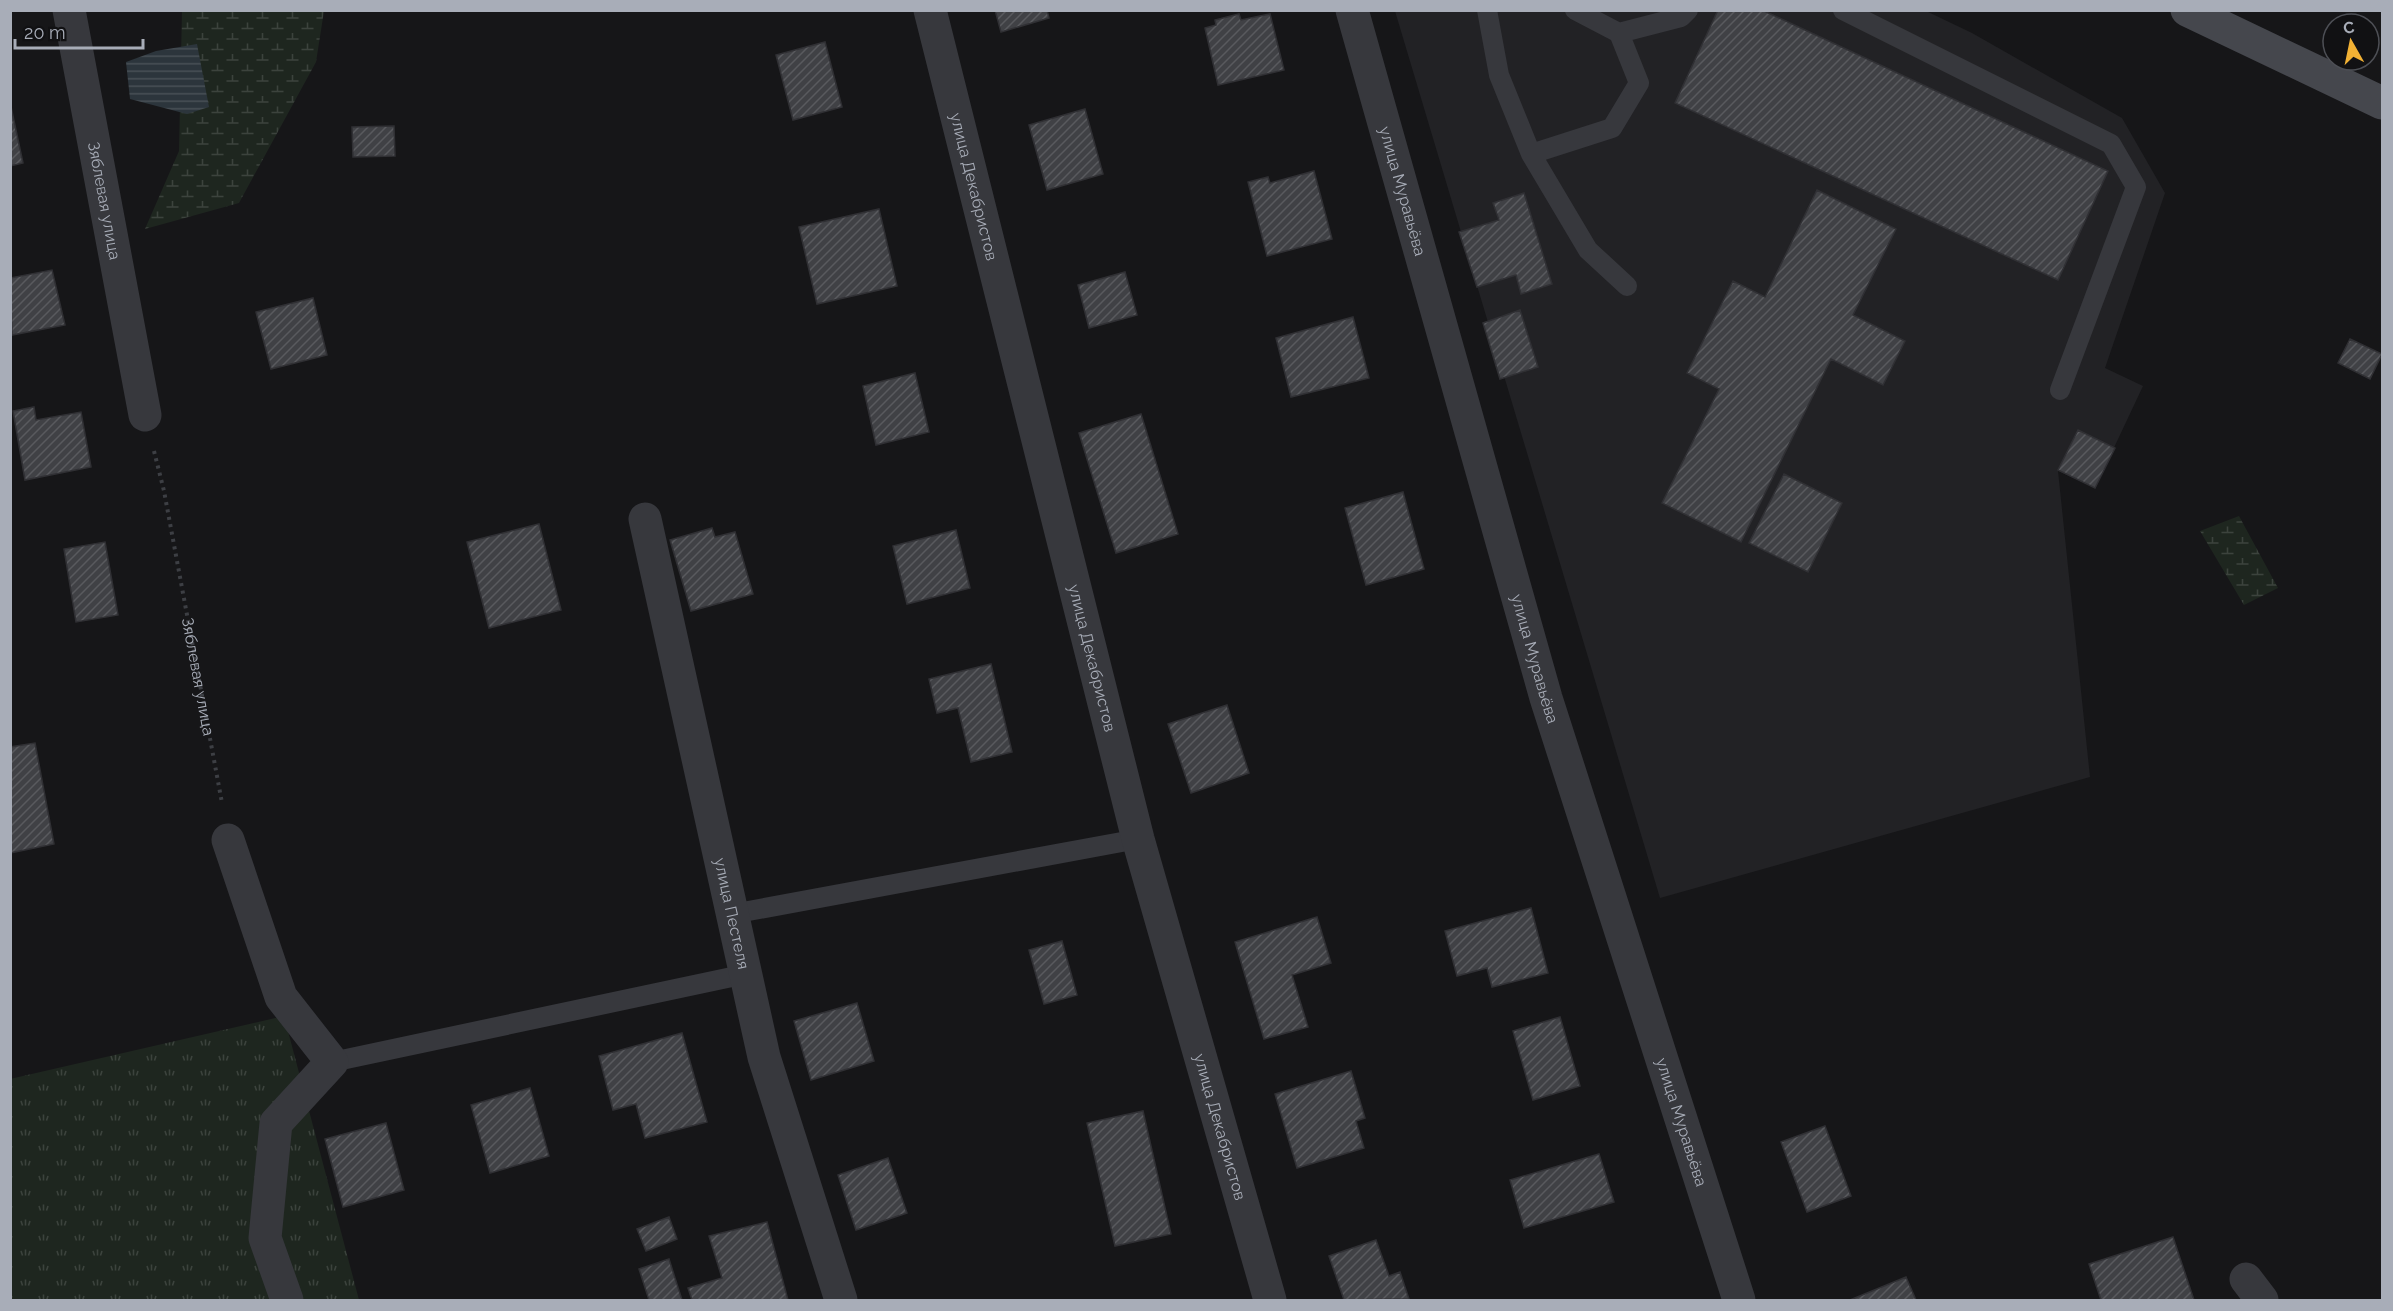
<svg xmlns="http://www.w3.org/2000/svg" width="2393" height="1311" viewBox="0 0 2393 1311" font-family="Raleway,sans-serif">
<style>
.built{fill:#222225}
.grass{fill:url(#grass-tufts)}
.wetland{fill:url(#wetland-marsh)}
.water{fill:url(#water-rules)}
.building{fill:url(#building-hatch);stroke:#303034;stroke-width:1.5}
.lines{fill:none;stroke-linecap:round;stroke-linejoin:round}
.path{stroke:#3d3f44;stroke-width:4;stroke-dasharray:3 4.5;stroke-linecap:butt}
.service{stroke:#37383d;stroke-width:20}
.minor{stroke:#37383d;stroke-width:33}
.secondary{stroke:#45474d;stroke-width:33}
.labels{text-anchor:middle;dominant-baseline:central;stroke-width:4.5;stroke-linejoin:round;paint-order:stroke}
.street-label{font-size:16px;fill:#a8adb8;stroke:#111113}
</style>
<defs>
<pattern id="grass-tufts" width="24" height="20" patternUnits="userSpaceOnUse" patternTransform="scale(1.5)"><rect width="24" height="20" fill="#1e261f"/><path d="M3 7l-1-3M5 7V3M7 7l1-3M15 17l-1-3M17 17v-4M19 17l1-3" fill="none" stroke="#3c433d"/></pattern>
<pattern id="wetland-marsh" width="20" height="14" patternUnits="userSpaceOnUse" patternTransform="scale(1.5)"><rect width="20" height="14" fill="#1e261f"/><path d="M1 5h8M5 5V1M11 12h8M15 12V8" fill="none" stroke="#3c433d"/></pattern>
<pattern id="water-rules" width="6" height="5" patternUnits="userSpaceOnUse" patternTransform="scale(1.5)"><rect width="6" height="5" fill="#2c353c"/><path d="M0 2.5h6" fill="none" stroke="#485056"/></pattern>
<pattern id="building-hatch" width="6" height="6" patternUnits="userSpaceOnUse" patternTransform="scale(1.5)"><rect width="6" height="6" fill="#404145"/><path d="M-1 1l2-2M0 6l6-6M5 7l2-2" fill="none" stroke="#595a5e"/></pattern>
</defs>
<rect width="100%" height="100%" fill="#161618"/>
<path class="built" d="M1395,11H1926L1972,33L2122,118L2165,193L2105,368L2143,386L2095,488L2058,471L2090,777L1660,898Z"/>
<path class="grass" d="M284,1016L359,1300H11L10,1079Z"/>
<path class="wetland" d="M182,11H324L316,62L239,203L145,229L179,151Z
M2239,516L2278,588L2244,605L2200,531Z"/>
<path class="water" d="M197,44L209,107L187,114L130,99L126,62L156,51Z"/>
<path class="building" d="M995,10H1047L1049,18L1001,32Z
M1718,10H1762L2108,171L2058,280L1675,103Z
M1239,14L1241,20L1270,14L1284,70L1218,85L1205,28L1216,25L1215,20Z
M825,42L842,107L793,120L776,55Z
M10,102L23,163L10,166Z
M1085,109L1103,174L1047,190L1029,125Z
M394,126L395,156L353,157L352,127Z
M1314,171L1332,239L1267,256L1248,182L1268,177L1270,183Z
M1817,190L1896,229L1853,315L1905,341L1883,385L1831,359L1741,542L1662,503L1719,389L1687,373L1733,281L1765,297Z
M1524,193L1552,284L1521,294L1516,275L1477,287L1459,232L1499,220L1493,203Z
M879,209L897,286L817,304L799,227Z
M52,270L65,325L12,335L10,278Z
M1125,272L1137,315L1089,328L1078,285Z
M313,298L327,355L271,369L256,312Z
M1520,310L1538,367L1500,379L1483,323Z
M1353,317L1369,378L1291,397L1276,338Z
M2350,339L2382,354L2370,379L2338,363Z
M915,373L929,432L876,445L863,386Z
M34,407L36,420L81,412L91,467L25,480L13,411Z
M1141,414L1178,534L1116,553L1079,433Z
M2078,430L2115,448L2095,488L2058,470Z
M1784,474L1842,503L1808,572L1749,543Z
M1403,492L1424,569L1366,585L1345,508Z
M539,524L561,610L489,628L467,542Z
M712,528L715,537L735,532L753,594L691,611L670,540Z
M956,530L970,588L907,604L893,546Z
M105,542L118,615L76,622L64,549Z
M991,664L1012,752L971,762L958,708L937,713L929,679Z
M1227,705L1249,773L1191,793L1168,724Z
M35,743L54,844L10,853V747Z
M1531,908L1548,973L1492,987L1487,968L1457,976L1445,931Z
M1317,917L1331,963L1292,975L1308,1027L1264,1039L1235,942Z
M1062,941L1077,995L1044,1004L1029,950Z
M857,1003L874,1061L811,1080L794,1021Z
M1560,1017L1580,1086L1533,1100L1513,1031Z
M682,1033L707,1122L645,1138L636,1104L613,1110L599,1056Z
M1351,1071L1365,1118L1356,1121L1364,1148L1297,1168L1275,1094Z
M530,1088L549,1156L490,1173L471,1105Z
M1143,1111L1171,1234L1115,1246L1087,1123Z
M386,1123L404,1190L343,1207L325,1139Z
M1825,1126L1851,1196L1807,1212L1781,1142Z
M1599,1154L1614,1202L1524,1228L1510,1180Z
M888,1158L907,1213L856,1230L838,1175Z
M669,1217L677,1239L646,1251L637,1229Z
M767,1222L788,1300H692L688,1288L722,1278L709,1236Z
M2173,1237L2194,1300H2101L2089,1264Z
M1376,1240L1389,1276L1400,1272L1409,1299L1344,1300L1329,1256Z
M669,1259L682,1300H649L639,1269Z
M1906,1277L1916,1300H1850Z"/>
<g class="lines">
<path class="path" id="s1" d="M154,451L164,491L222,803"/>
<path class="service" d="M1487,10L1499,75L1531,154L1588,250L1627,286
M1575,10L1619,33L1681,17L1688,10
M1843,10L2111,144L2136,187L2060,390
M1531,154L1612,128L1639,83L1619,33
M732,914L1138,839
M332,1062L746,974"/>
<g class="minor">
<path id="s2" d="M69,10L145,415"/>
<path id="s3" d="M930,10L1138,839L1270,1300"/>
<path id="s4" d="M1352,10L1546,698L1739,1300"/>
<path id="s5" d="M645,519L764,1057L841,1300"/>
<path d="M228,840L281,997L332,1062L276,1123L265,1238L287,1300"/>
<path d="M2246,1279L2262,1300"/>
</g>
<path class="secondary" d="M2187,10L2382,103"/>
</g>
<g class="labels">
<g class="street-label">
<text stroke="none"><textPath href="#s3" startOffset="182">улица Декабристов</textPath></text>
<text stroke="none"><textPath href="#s4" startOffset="188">улица Муравьёва</textPath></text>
<text stroke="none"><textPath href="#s2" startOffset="194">Зяблевая улица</textPath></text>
<text stroke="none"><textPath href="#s3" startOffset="668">улица Декабристов</textPath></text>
<text stroke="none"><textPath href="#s4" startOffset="674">улица Муравьёва</textPath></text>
<text stroke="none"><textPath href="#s1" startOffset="230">Зяблевая улица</textPath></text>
<text stroke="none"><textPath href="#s5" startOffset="404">улица Пестеля</textPath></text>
<text stroke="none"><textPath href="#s4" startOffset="1160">улица Муравьёва</textPath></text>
<text stroke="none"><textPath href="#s3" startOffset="1154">улица Декабристов</textPath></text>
</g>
</g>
<rect width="2393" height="1311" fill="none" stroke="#a8adb8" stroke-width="24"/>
<g transform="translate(2351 42) rotate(351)"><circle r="28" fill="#111113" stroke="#4d4f55" stroke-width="1.5"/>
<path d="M0-4.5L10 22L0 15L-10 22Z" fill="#f2b134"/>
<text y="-9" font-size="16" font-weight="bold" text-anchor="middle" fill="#a8adb8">С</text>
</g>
<path d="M15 39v9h128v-9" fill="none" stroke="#a8adb8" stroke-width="3"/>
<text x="24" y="39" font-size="18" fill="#a8adb8" stroke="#111113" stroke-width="4.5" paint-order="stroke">20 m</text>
</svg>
